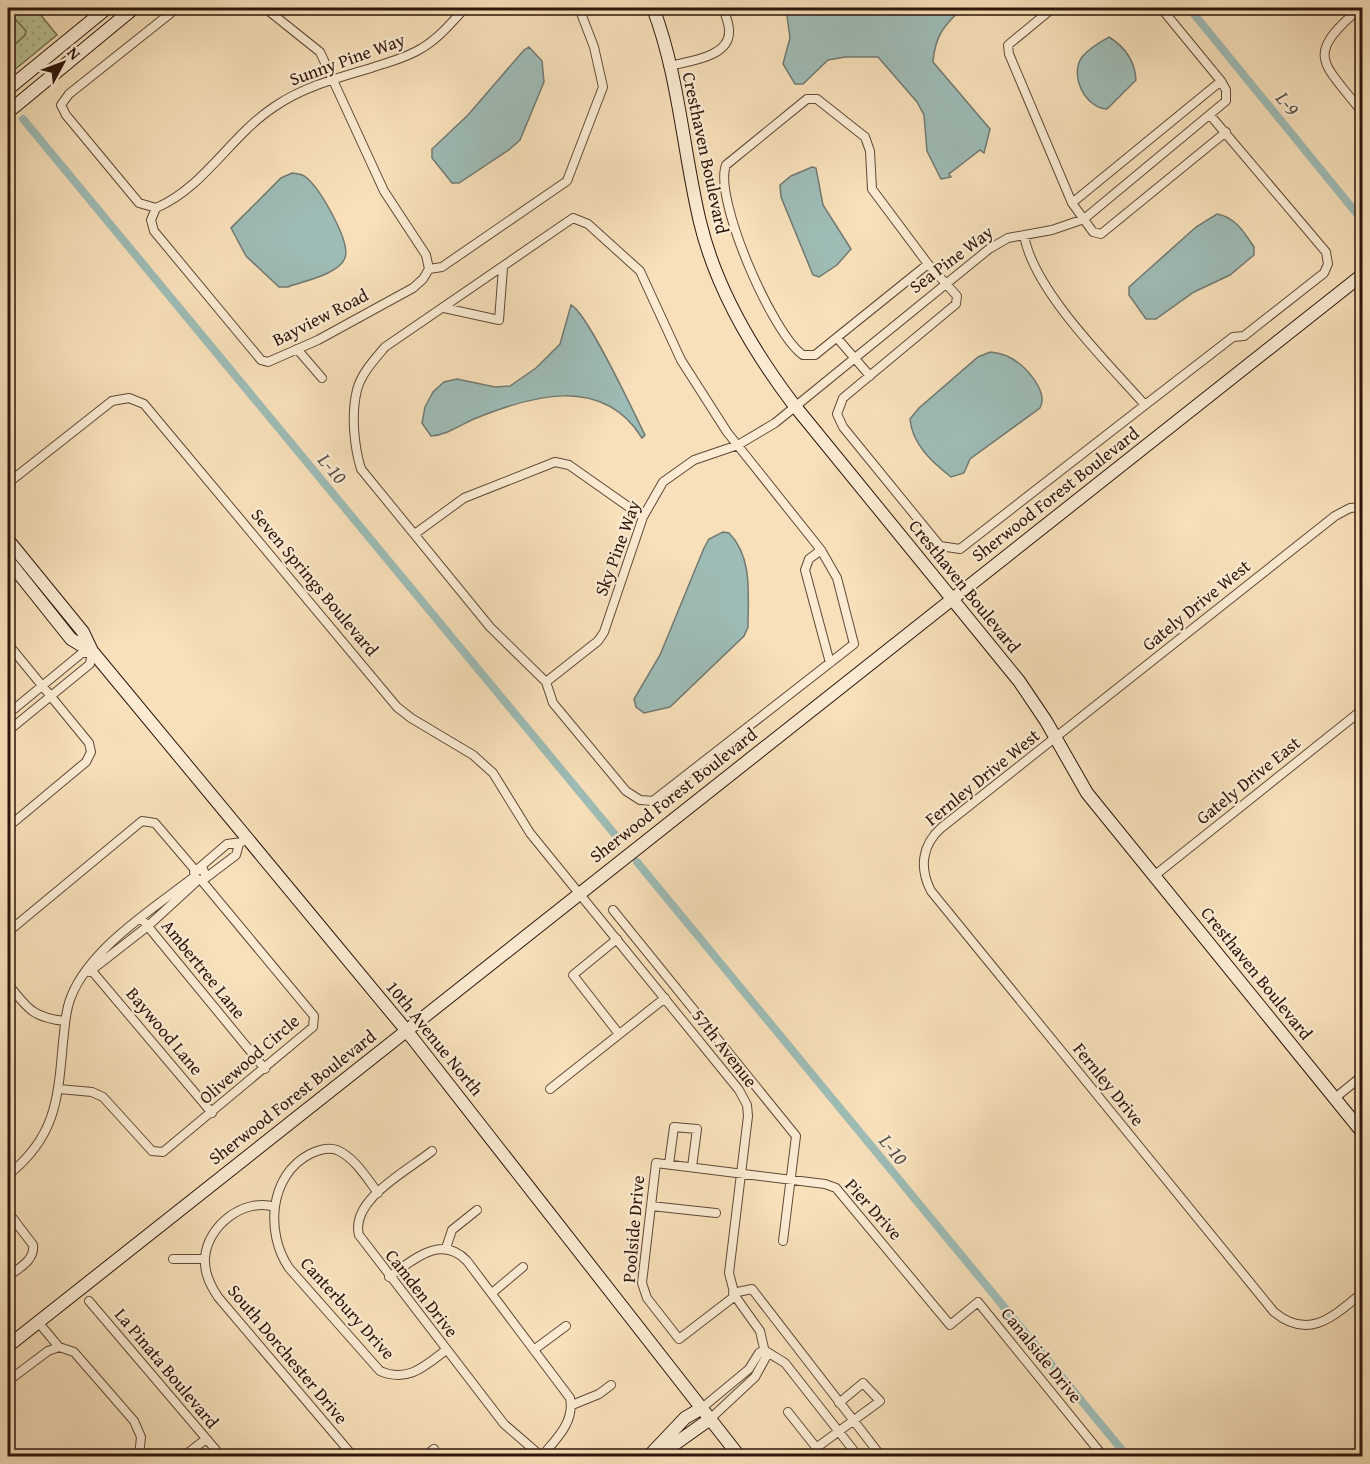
<svg xmlns="http://www.w3.org/2000/svg" width="1370" height="1464" viewBox="0 0 1370 1464" font-family="'Gentium Book Plus',serif">
<style>
.park{fill:url(#park-dots);stroke:#736c4e;stroke-width:1.5}
.pitch{fill:#b9c392;stroke:#736c4e;stroke-width:1.5}
.water{fill:#9ebcb6;stroke:#717972;stroke-width:1.5}
.lines{fill:none;stroke-linecap:round;stroke-linejoin:round}
.canal{stroke:#9ebcb6;stroke-width:8}
.street-casing{stroke:#604837;stroke-width:10}
.secondary-casing{stroke:#2d150b;stroke-width:14}
.street{stroke:#faebd2;stroke-width:8}
.secondary{stroke:#faebd2;stroke-width:12}
.labels{text-anchor:middle;dominant-baseline:central;stroke-width:4.5;stroke-linejoin:round;paint-order:stroke}
.street-label{font-size:18px;fill:#2d150b;stroke:#faebd2}
.water-label{font-size:20px;font-style:italic;fill:#554f47;stroke:#faebd2}
</style>
<defs>
<pattern id="park-dots" width="8" height="8" patternUnits="userSpaceOnUse" patternTransform="scale(1.5)"><rect width="8" height="8" fill="#b9c392"/><path d="M2 2h.1M6 6h.1" fill="none" stroke="#9fa77d" stroke-width="1.8" stroke-linecap="round"/></pattern>
</defs>
<rect width="100%" height="100%" fill="#f7e0ba"/>
<filter id="stains"><feTurbulence type="fractalNoise" baseFrequency=".00333" numOctaves="4"/><feColorMatrix values="0 0 0 0 .2 0 0 0 0 .09 0 0 0 0 .02 0 0 0 .5 -.17"/></filter>
<radialGradient id="worn" r=".72"><stop offset=".6" stop-color="#630" stop-opacity="0"/><stop offset="1" stop-color="#630" stop-opacity=".3"/></radialGradient>
<path class="park" d="M8,8H35L57,35L8,75Z"/>
<path class="pitch" d="M8,11L26,31L25,35L8,51Z"/>
<path class="water" d="M786,8H877C889,14 901,16 911,8H963C944,25 935,36 933,62L990,129L984,153L980,150L949,174L951,177L941,179L927,151L924,115L917,102L878,57H845L828,60L803,84H795L783,64L790,38Z
M1109,37C1125,47 1135,62 1136,80L1107,109C1085,108 1069,75 1082,57C1089,48 1100,42 1109,37Z
M529,47L542,61L544,82L520,140L510,149L459,183H452L432,158V149L468,115L524,50Z
M812,167L816,168L823,205L851,249L837,265L819,277L813,275L781,197L780,185L791,176Z
M292,173C299,174 303,174 308,179C321,191 351,242 345,258C338,275 303,281 288,287H279L246,256L231,228L281,178Z
M1217,214C1235,217 1244,232 1254,247V255L1230,275L1194,292L1156,319H1146L1129,295V287L1196,227Z
M571,305C587,312 634,413 645,435L642,438C602,374 530,396 474,419C460,425 447,435 431,436L422,423L425,407L433,392L444,382L457,379L495,387L510,386L536,368L560,344Z
M990,352C996,353 1004,354 1009,357C1025,365 1049,391 1040,408L970,459L964,473L951,477C932,462 912,444 910,419L919,408L978,357Z
M723,532L729,533C753,557 748,595 748,627L744,636L670,707L644,713L636,707L634,699L660,655L704,548L709,539Z"/>
<g class="lines">
<path class="canal" d="M1189,8L1362,220
M23,119L617,837
M637,862L1127,1456"/>
<defs>
<path id="street" d="M265,8L320,52L384,191L426,255L429,269
M1053,8L1008,45L1009,54L1072,203L1093,232L1101,234L1226,132
M1360,8C1304,56 1322,61 1362,112
M670,66C689,61 731,57 729,30C729,23 725,14 723,8
M1072,203L1221,81L1161,8
M156,208L151,220L154,231L261,360L268,362L318,340L413,288L423,279L429,269
M156,208C205,187 230,136 274,107C303,87 337,78 371,68C388,62 407,58 422,48C439,38 452,22 465,8
M156,208L139,203L66,115L61,105L69,94L177,8
M573,218L588,224L640,271L681,360L727,432L821,550L837,578L854,644L653,801L640,800L626,791L553,703L546,682L490,627L361,469C354,446 351,414 357,390C361,374 374,360 385,347Z
M1024,235C1033,290 1108,363 1145,405L1233,337L1244,336L1324,273L1328,264L1326,252L1210,115
M928,264L815,355H803C773,335 713,198 726,165L807,99H817L865,137L870,151L872,189L928,264L957,296L956,304L843,398L837,414L843,427L940,546L960,549L1145,405
M429,269L442,267L567,181L603,87L594,47L579,8
M444,308L499,320L503,268
M838,339L870,376
M297,349L322,378
M8,483L112,401L129,398L144,404L397,707L411,718L473,755L493,773L530,833L739,1090L747,1105L748,1116L729,1273L735,1296L760,1331L766,1357L755,1377L710,1419
M1362,507L1350,508L1335,516L941,828C922,845 919,868 931,891L1274,1312C1309,1341 1334,1316 1362,1293
M416,533L464,498L555,462L569,465L643,517
M821,550L809,559L805,570L830,663
M8,644L89,743L91,752L86,762L8,827
M546,682L598,641L604,632L643,517L663,482L694,460L738,445L775,423L989,249L1008,238L1052,230L1084,219L1226,101V90L1221,81
M8,714L82,653L92,651L90,664L8,731
M199,868L227,844L242,842
M1154,876L1362,710
M206,877L203,869L194,872L196,879L203,880L236,855L239,844
M613,910L796,1136L783,1241
M141,918L265,1069
M8,932L142,821L155,823L195,870
M617,939L573,975L619,1034
M92,971L212,1113
M89,972L148,926L197,881
M8,984C27,1008 33,1018 65,1021
M59,1089L92,1092L103,1097L152,1151L163,1152L313,1027L314,1016L202,881
M550,1089L665,998
M1335,1098L1362,1076
M432,1151C407,1171 350,1200 359,1235L504,1424L541,1456
M669,1164L674,1127L697,1129L692,1167
M8,1175C56,1137 58,1099 63,1042C65,1027 65,1011 71,997C90,948 154,908 194,877
M378,1193C366,1177 355,1158 337,1150C328,1147 318,1150 310,1154C269,1175 265,1233 289,1268L380,1371C408,1383 425,1366 446,1350
M651,1206L716,1213
M275,1207C244,1197 207,1226 205,1258C204,1273 210,1285 218,1297L353,1456
M8,1212L33,1245C35,1261 18,1268 8,1277
M446,1248L452,1230L477,1210
M173,1259H205
M389,1277C412,1261 441,1233 467,1261L570,1398C575,1422 556,1439 542,1456
M492,1293L523,1267
M733,1293L752,1289L881,1456
M735,1296L679,1339L647,1298L642,1283L656,1163L825,1184L836,1188L950,1325L978,1302L1103,1456
M89,1301L221,1456
M38,1322L59,1347
M535,1349L566,1326
M764,1350L785,1363L858,1456
M8,1381L48,1351L59,1347L74,1352L134,1421L141,1437L139,1456
M572,1405L599,1394L611,1385
M702,1408L749,1369L759,1353L764,1350
M788,1412L823,1456
M816,1448L880,1401L863,1383L839,1403
M184,1456L206,1439
M425,1456L434,1449"/>
<path id="secondary" d="M653,8C679,76 683,151 700,222C716,289 753,351 794,405L1019,681L1046,721L1087,793L1362,1132
M8,89L107,8
M8,112L134,8
M8,540L83,632L92,651L406,1030L739,1456
M8,560L71,639L91,651
M8,1346L1362,275
M649,1456L685,1418L702,1408
M658,1456L710,1419"/>
</defs>
<use href="#street" class="street-casing"/>
<use href="#secondary" class="secondary-casing"/>
<use href="#street" class="street"/>
<use href="#secondary" class="secondary"/>
</g>
<g class="labels">
<g class="street-label">
<text transform="translate(347 59) rotate(-20)">Sunny Pine Way</text>
<text transform="translate(706 153) rotate(78)">Cresthaven Boulevard</text>
<text transform="translate(951 259) rotate(-37)">Sea Pine Way</text>
<text transform="translate(320 317) rotate(-27)">Bayview Road</text>
<text transform="translate(1055 494) rotate(-38)">Sherwood Forest Boulevard</text>
<text transform="translate(617 548) rotate(-70)">Sky Pine Way</text>
<text transform="translate(315 582) rotate(50)">Seven Springs Boulevard</text>
<text transform="translate(965 586) rotate(51)">Cresthaven Boulevard</text>
<text transform="translate(1196 605) rotate(-39)">Gately Drive West</text>
<text transform="translate(982 777) rotate(-39)">Fernley Drive West</text>
<text transform="translate(1248 780) rotate(-39)">Gately Drive East</text>
<text transform="translate(673 795) rotate(-38)">Sherwood Forest Boulevard</text>
<text transform="translate(204 969) rotate(51)">Ambertree Lane</text>
<text transform="translate(1257 973) rotate(51)">Cresthaven Boulevard</text>
<text transform="translate(165 1031) rotate(50)">Baywood Lane</text>
<text transform="translate(435 1038) rotate(51)">10th Avenue North</text>
<text transform="translate(725 1048) rotate(52)">57th Avenue</text>
<text transform="translate(249 1059) rotate(-41)">Olivewood Circle</text>
<text transform="translate(1109 1084) rotate(51)">Fernley Drive</text>
<text transform="translate(292 1097) rotate(-38)">Sherwood Forest Boulevard</text>
<text transform="translate(874 1209) rotate(48)">Pier Drive</text>
<text transform="translate(633 1229) rotate(-85)">Poolside Drive</text>
<text transform="translate(422 1293) rotate(52)">Camden Drive</text>
<text transform="translate(348 1308) rotate(48)">Canterbury Drive</text>
<text transform="translate(288 1354) rotate(50)">South Dorchester Drive</text>
<text transform="translate(1042 1355) rotate(51)">Canalside Drive</text>
<text transform="translate(167 1368) rotate(50)">La Pinata Boulevard</text>
</g>
<g class="water-label">
<text transform="translate(1288 103) rotate(51)">L-9</text>
<text transform="translate(333 468) rotate(50)">L-10</text>
<text transform="translate(894 1149) rotate(51)">L-10</text>
</g>
</g>
<rect width="1370" height="1464" fill="none" stroke="#f7e0ba" stroke-width="30"/>
<rect x="9" y="9" width="1352" height="1446" fill="none" stroke="#2d150b" stroke-width="3"/>
<rect x="15" y="15" width="1340" height="1434" fill="none" stroke="#2d150b" stroke-width="1.5"/>
<g transform="translate(63 63) rotate(49)" stroke="#faebd2" stroke-width="4.5" paint-order="stroke">
<path d="M0-4.5L10 22L0 15L-10 22Z" fill="#2d150b"/>
<text y="-9" font-size="16" font-weight="bold" text-anchor="middle" fill="#2d150b">N</text>
</g>
<rect width="100%" height="100%" filter="url(#stains)"/>
<rect width="100%" height="100%" fill="url(#worn)"/>
</svg>
